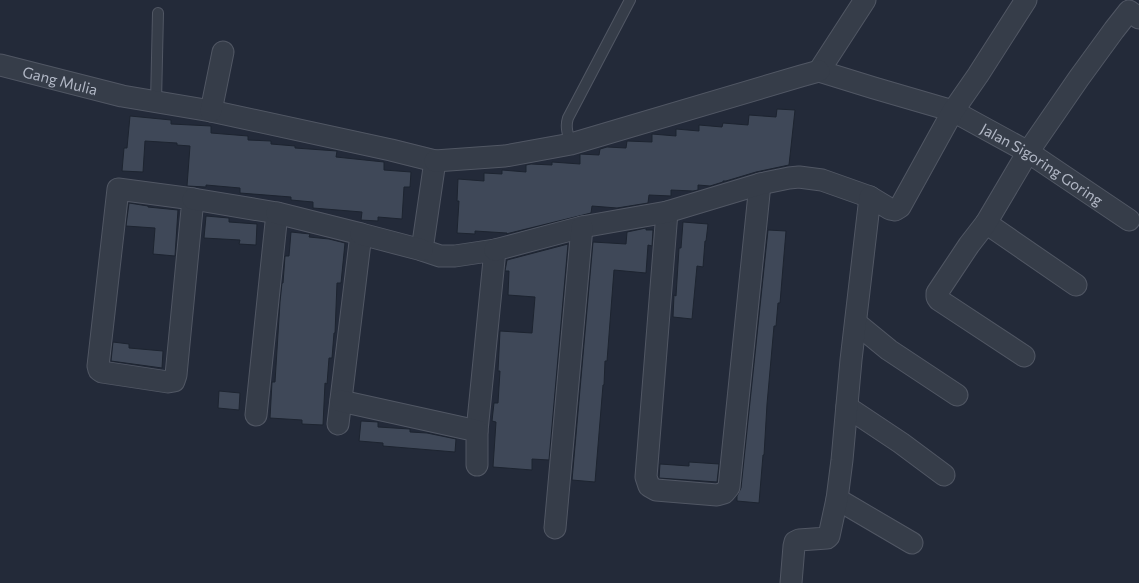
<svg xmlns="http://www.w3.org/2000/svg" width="1139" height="583" viewBox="0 0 1139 583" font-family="Commissioner,sans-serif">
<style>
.building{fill:#3f4858;stroke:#1d2430}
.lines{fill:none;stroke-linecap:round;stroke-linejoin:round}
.service-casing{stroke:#515764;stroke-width:12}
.minor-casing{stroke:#515764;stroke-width:23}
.service{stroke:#363d49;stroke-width:10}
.minor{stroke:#363d49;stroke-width:21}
.labels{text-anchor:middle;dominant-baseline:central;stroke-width:5;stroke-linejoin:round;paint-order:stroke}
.street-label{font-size:15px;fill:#b1b7c5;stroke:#1b222e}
</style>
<rect width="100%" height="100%" fill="#232a39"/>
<path class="building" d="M777,109L795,110L789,165L756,172L726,181H723V182L710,186L698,185V190L693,191L671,190V196L649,195L648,203L617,208L592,206L591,213L506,234L507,233L475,231V234L457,233L459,201H457L458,179L484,181V173L502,174V170L526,172V165L531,164L552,165V162L580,164V154L599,155L600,149L607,147L626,148L627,141L652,142V134L676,136V129L699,131V125L722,127L723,123L748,125L749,115L776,117Z
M130,116L171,120V124L211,126V133L248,136V140L271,141V144L295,146V148L337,151L336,157L384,162V170L411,172L410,187H404L402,219L378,217V221L361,220L362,212L313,208V202L291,200V197L240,193V188L206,185V187L187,186L190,146L177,145V143L145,141L143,172L122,171L124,148H127Z
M129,203L148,206V207L178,210L175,256L153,254L155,228L126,226Z
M206,216L229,218V222L257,224L256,245L239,244L240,240L204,238Z
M683,222L708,224L706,241H705L703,267L697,266L692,319L673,317L674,295L676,296L679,248H681Z
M646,228V230H653L652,246L648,245L646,273L614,270L607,361H605L604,385H603L595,482L572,480L593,242L626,244L627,232Z
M768,230L786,231L780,303H778L776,326H774L767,404L764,455H763L759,503L737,501V496L741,488Z
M291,232L310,234L309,237L329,239L345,243L341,283H337L335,333H334L332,358H329L327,384L325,383L323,425L302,424V420L270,418L272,382H275L280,302L282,283H283L285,256H289Z
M568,244L549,460L532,459V470L493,467L496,422L492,421L494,403H498L500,371H498L500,331L532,333L535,297L508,295L509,271H505L507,260Z
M113,342L129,344V348L163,351L162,368L111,361Z
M219,391L240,393L239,410L218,408Z
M361,421L378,422V427L410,429V432L427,433L456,439L455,452L383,446V443L359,441Z
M689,462L719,464L717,482L659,478L660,464L689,466Z"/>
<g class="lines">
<defs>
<path id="service" d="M156,102L158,13
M571,144C568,135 565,127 568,118L630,0"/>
<g id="minor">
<path id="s1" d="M865,0L819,71L874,88L953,111L1028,152L1129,220"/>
<path id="s2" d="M0,65L122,96L211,111L391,150L435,161L422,250L440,256H455L495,250L477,431"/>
<path d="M211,111L223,52"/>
<path d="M435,161L505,156L571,144L801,76L819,71"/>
<path d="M118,189L193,199L176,375L174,381L168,382L102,372L99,370L98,366Z"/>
<path d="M193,199L277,213L256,415"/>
<path d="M667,212L646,477L649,486L656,490L717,495L724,493L729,487L760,184"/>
<path d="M277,213L361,234L338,424"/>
<path d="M986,223L1076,285"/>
<path d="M361,234L422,250"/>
<path d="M495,250L582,227L667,212L760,184L789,178L799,177L822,180L870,197"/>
<path d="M856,323L889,350L957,395"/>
<path d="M1024,356L939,300L937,297V293L969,245L986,223L1028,152L1079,78L1114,30L1129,11L1139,18"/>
<path d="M341,401L477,431V465"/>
<path d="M847,407L901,443L944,475"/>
<path d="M837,499L912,543"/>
<path d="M555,528L582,227"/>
<path d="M791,583L794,546L795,542L799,540L827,538L829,536L837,499L842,460L851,360L870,197L890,209L895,210L900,207L953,111L978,75L1026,0"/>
</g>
</defs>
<use href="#service" class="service-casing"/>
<use href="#minor" class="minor-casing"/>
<use href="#service" class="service"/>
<use href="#minor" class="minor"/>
</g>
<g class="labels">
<g class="street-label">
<text stroke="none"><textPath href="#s2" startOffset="62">Gang Mulia</textPath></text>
<text stroke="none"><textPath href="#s1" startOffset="328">Jalan Sigoring Goring</textPath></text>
</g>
</g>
</svg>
